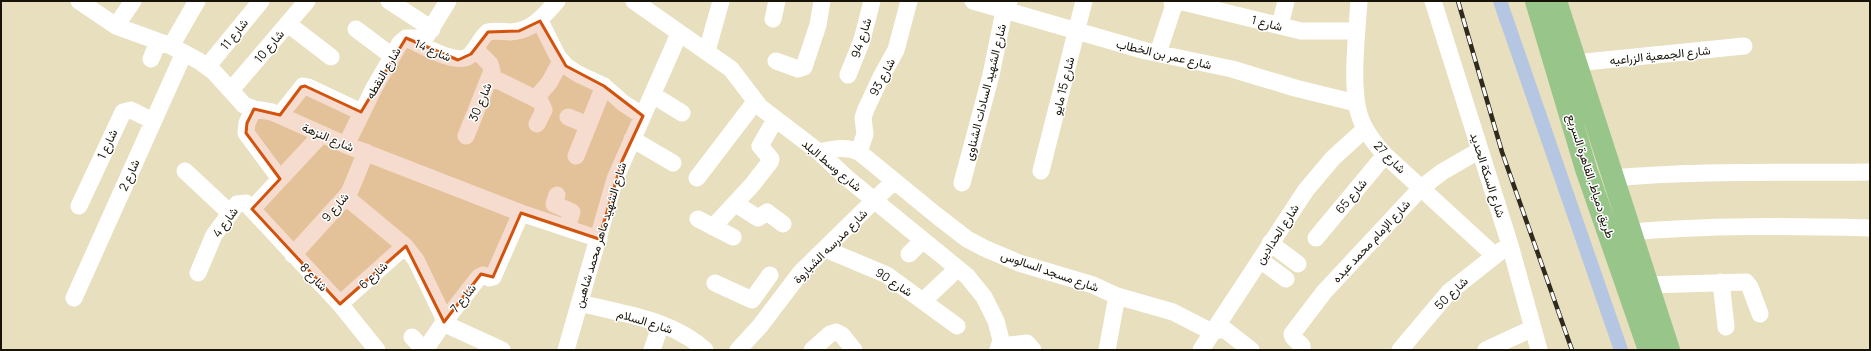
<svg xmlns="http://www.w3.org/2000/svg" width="1871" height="351" viewBox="0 0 1871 351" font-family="Manrope,Vazirmatn,sans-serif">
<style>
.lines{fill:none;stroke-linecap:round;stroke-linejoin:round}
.canal{stroke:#b4c6e1;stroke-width:14}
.minor{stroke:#fff;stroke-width:17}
.highway{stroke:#98c589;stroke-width:22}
.rail-casing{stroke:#2f2a1d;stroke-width:4.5}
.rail{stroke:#fff;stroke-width:3;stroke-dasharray:9;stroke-linecap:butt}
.marked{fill:#d3520c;fill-opacity:0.2;stroke:#d3520c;stroke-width:3;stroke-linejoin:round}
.labels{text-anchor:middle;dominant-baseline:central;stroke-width:3;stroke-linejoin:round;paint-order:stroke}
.street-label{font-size:12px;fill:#171308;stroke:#fff}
</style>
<rect width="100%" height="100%" fill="#e8dfbe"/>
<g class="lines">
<path class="canal" d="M1500,1L1621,350"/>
<path class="minor" d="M79,1L116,26L171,46L199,61L214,72L244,105L254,109L272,112L346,145L521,213L599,239
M389,1L432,29
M634,1L731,69L760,107L819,152L847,178L967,276L984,297L996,321L1001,340L998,350
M973,1L1146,51L1232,69L1295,88L1356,103
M1179,1L1301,31H1357
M1359,1C1357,32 1350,89 1360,117C1365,132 1375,144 1385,155L1494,255
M1433,1L1510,245L1539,350
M773,19L777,1
M540,21L558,57L566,66L578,74L604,86L623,103L643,116
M288,24L331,57
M116,26L133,1
M1280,26L1286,1
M356,29L392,56
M408,39C422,45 456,66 469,56C477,49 480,38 488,32C496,30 503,32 511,32C532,31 544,16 557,1
M171,46L197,1
M707,51L721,1
M1158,53L1173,8L1172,1
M151,59L158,42
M776,61L798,69L804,67L818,25L822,1
M1575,63L1744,46
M207,67L261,1
M848,75L862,40L872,1
M491,77L540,101L544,110L537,124
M231,90L307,1
M653,95L682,113
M536,98L549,83L561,61
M254,109L247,123L246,133L280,179
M280,115L303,86L308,87L361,112
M568,117L588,125
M466,136L492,71L490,64L475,49
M632,139L673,163
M346,145L374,88L400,43L406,38H419L427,35L448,1
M819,152C834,149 845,146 859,152L936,215L967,239L984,248L1019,263L1093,285L1117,296L1173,312L1210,331L1224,329L1251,350
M859,152L865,134L863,118L866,109L881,77L896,50L909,1
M576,156L604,86
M185,171L230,213
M1041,171L1084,1
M697,178L755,102
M1613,178C1698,170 1784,173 1870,172
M962,183L991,75L1004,11L1009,1
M557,195L554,204L572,212L567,228
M346,197L405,246L416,260L442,314L445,324L502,350
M736,204L758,218L767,212L783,224
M79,206L123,112L131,110L153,121
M252,209L322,134
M698,219L733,237
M713,227L752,185L770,162L771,159L760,146L775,120
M1630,232C1710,225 1790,226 1870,228
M1316,238L1385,155
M1270,243L1298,264
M825,249L887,275L957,326
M909,254L922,241
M293,255L349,193L366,152
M1260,260L1286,279
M198,273L214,235L237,204L246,203L340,304L377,350
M1721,282L1726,327
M715,283L752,300L770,275
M1647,285L1746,282L1750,287L1760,314
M74,298L184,53
M923,301L957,269
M580,303C622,314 672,319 705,350
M340,304L405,246
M412,337L424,350
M1000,346L1027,343L1033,350
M425,350L444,322L479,277L483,275L489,278L493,277L521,213
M566,350L615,179L679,34
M652,350L661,324
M738,350L760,326L801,272L894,181
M812,350L830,334L836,332L842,335L854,350
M1107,350L1117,296
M1201,350L1306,190L1333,158L1365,129
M1302,350V346L1293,337L1292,334L1324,292L1421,188L1442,172L1480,150
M1400,350L1449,292L1502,250
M1486,350L1533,328"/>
<path class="highway" d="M1536,1L1586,169L1649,350
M1556,1L1669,350"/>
<defs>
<path id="rail" d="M1458,1L1502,152L1572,350"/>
</defs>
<use href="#rail" class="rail-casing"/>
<use href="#rail" class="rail"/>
</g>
<path class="marked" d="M540,21L566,66L604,86L643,116L622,161L599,239L521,213L493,277L481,274L444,322L406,246L340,304L252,209L280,179L246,133L247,123L254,109L280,115L301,87L305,86L361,112L406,38L458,60L471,54L488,32L519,31Z"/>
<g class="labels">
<g class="street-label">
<text transform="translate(1267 23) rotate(14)">شارع 1</text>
<text transform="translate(234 34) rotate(-51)">شارع 11</text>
<text transform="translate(861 38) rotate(-72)">شارع 94</text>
<text transform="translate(269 46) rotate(-50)">شارع 10</text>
<text transform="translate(433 50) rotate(23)">شارع 14</text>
<text transform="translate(1164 54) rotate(13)">شارع عمر بن الخطاب</text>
<text transform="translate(1660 55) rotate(-6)">شارع الجمعية الزراعيه</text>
<text transform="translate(383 73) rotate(-60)">شارع النقطه</text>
<text transform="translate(882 77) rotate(-62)">شارع 93</text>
<text transform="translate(1063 86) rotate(-76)">شارع 15 مايو</text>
<text transform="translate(985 92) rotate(-76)">شارع الشهيد السادات الشناوى</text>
<text transform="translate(480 102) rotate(-67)">شارع 30</text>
<text transform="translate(328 137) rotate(23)">شارع النزهة</text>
<text transform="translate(107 144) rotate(-65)">شارع 1</text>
<text transform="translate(1390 157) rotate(45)">شارع 27</text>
<text transform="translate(832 165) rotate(40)">شارع وسط البلد</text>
<text transform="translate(129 175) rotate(-66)">شارع 2</text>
<text transform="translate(1488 175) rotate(72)">شارع السكة الحديد</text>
<text transform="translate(1591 176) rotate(72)">طريق دمياط, القاهرة السريع</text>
<text transform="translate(1351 196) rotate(-50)">شارع 65</text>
<text transform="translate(335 207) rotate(-49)">شارع 9</text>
<text transform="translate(225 222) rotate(-54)">شارع 4</text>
<text transform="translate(1277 234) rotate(-57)">شارع الحدادين</text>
<text transform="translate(600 235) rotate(-73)">شارع الشهيد ماهر محمد شاهين</text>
<text transform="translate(1371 241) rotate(-47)">شارع الإمام محمد عبده</text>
<text transform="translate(830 246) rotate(-45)">شارع مدرسه الشباروة</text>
<text transform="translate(1050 271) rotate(19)">شارع مسجد السالوس</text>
<text transform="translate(373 275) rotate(-42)">شارع 6</text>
<text transform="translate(314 277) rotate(46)">شارع 8</text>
<text transform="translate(894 282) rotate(33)">شارع 90</text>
<text transform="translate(1451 293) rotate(-44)">شارع 50</text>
<text transform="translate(463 298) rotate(-51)">شارع 7</text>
<text transform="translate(645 321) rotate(17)">شارع السلام</text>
</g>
</g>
<rect width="1871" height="351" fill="none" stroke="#171308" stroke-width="4"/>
</svg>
